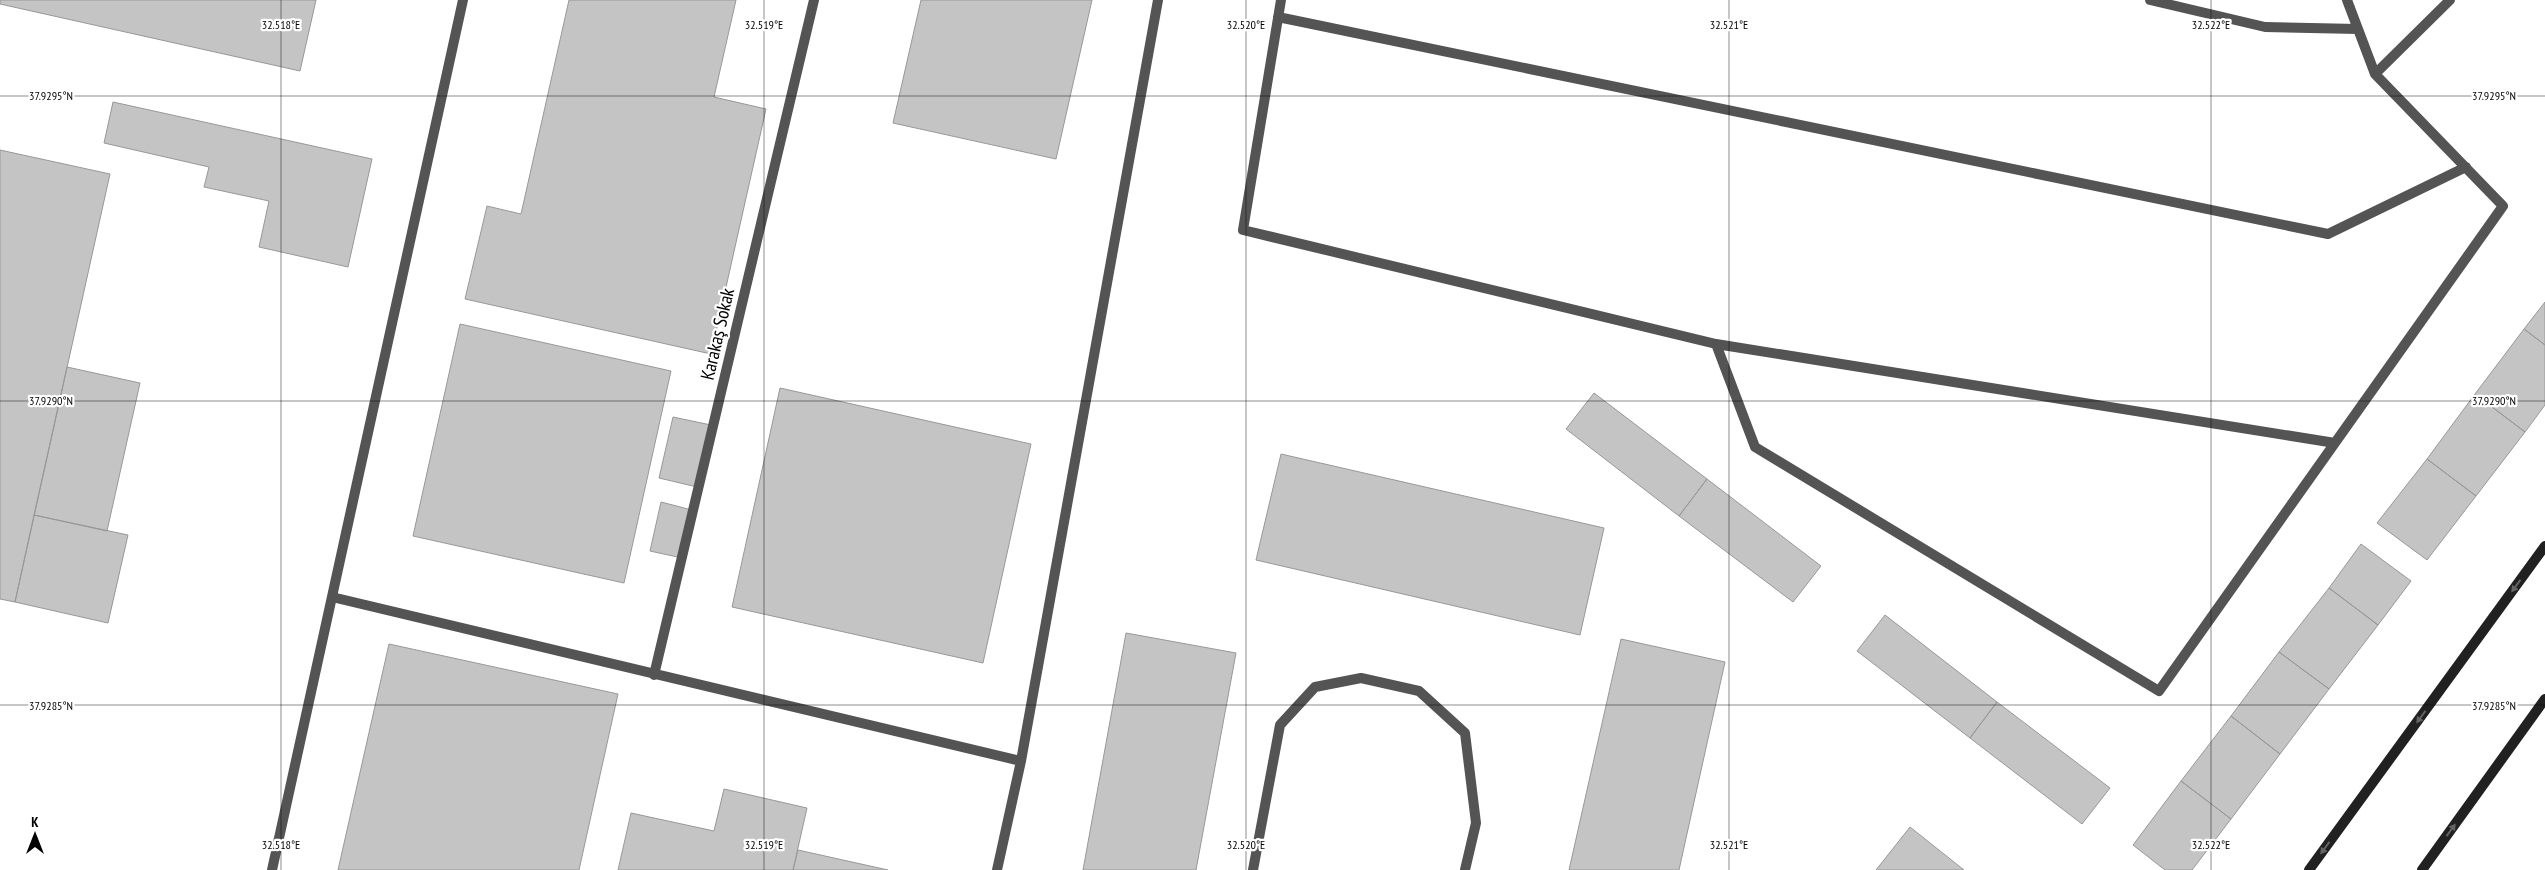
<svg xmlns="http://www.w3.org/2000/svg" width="2545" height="870" viewBox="0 0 2545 870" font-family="'PT Sans Narrow',sans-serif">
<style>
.building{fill:#c4c4c4;stroke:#989898}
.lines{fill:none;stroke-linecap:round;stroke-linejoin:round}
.lane{stroke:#545454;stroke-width:10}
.street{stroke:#545454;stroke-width:10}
.secondary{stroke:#212121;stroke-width:10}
.oneway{fill:#646464}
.ticks{fill:none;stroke:#000;stroke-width:1;stroke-opacity:0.45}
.labels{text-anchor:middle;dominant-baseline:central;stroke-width:4.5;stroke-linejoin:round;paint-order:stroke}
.street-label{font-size:19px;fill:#000;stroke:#fff}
.ticks-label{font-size:12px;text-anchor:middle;fill:#000;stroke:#fff;stroke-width:4.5;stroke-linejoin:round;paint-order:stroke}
</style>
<rect width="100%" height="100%" fill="#fff"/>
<path class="building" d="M0,0H316L300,71L0,4Z
M569,0H736L714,97L766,109L711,354L465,299L487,206L521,214Z
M921,0H1092L1056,159L893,123Z
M113,102L372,159L348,267L259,247L269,201L204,187L209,167L104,143Z
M0,150L110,174L15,602L0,599Z
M2545,302V345L2524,329Z
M460,324L671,371L624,583L413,536Z
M2524,329L2545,345V405L2525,432L2475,394Z
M67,367L140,383L107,531L34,515Z
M780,388L1031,444L983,663L732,607Z
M1594,393L1707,479L1679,516L1566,429Z
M2475,394L2525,432L2476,496L2427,459Z
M673,417L711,425L697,487L659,478Z
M1281,454L1604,528L1580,635L1256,560Z
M2427,459L2476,496L2427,560L2377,523Z
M1707,479L1821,566L1793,602L1679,516Z
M661,502L692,510L682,558L650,551Z
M34,515L128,535L108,623L15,602Z
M2361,544L2411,581L2378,625L2329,588Z
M2329,588L2378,625L2329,689L2279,652Z
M1885,615L1997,702L1970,738L1857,651Z
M1126,633L1236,653L1196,870H1083Z
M1621,639L1725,662L1679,870H1569Z
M389,644L618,694L579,870H338Z
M2279,652L2329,689L2280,754L2231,716Z
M1997,702L2110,788L2082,824L1970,738Z
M2231,716L2280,754L2231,819L2181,781Z
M2181,781L2231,819L2192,870H2165L2133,845Z
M724,789L807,808L793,870H618L631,813L714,831Z
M1910,827L1964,870H1876Z
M798,850L888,870H793Z"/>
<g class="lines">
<path class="lane" d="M1281,0L1243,230L1716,344L1755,447L2159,691L2503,206L2375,74L2347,0
M2150,0L2265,27L2358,29
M1278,17L2328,234L2466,167
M2375,74L2450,0
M1716,344L2335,443
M1253,870L1280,725L1315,687L1361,678L1419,691L1465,733L1476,823L1465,870"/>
<path class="street" d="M332,597L1021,761
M654,675L814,0
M272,870L463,0
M997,870L1021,761L1158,0"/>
<path class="secondary" d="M2309,870L2545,546
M2422,870L2545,699"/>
</g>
<defs><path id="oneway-solid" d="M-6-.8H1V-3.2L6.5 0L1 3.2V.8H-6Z" transform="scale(1.25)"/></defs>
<g class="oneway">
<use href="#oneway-solid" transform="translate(2516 586) rotate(126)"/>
<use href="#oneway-solid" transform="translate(2421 717) rotate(126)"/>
<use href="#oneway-solid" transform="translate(2451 830) rotate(-54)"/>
<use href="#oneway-solid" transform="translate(2325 848) rotate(126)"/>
</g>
<path class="ticks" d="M281,0V870M764,0V870M1246,0V870M1729,0V870M2211,0V870M0,96H2545M0,401H2545M0,705H2545"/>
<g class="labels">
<g class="street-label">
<text transform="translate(717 334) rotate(-77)">Karakaş Sokak</text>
</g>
</g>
<g class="ticks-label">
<text x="281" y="29">32.518°E</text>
<text x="764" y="29">32.519°E</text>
<text x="1246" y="29">32.520°E</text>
<text x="1729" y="29">32.521°E</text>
<text x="2211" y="29">32.522°E</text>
<text x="51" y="100">37.9295°N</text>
<text x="2494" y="100">37.9295°N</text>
<text x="51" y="405">37.9290°N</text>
<text x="2494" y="405">37.9290°N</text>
<text x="51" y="710">37.9285°N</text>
<text x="2494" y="710">37.9285°N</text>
<text x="281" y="849">32.518°E</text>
<text x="764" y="849">32.519°E</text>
<text x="1246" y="849">32.520°E</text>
<text x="1729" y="849">32.521°E</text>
<text x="2211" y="849">32.522°E</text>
</g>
<g transform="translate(35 835)" stroke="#ffffff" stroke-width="4" paint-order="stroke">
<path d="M0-4L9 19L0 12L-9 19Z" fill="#000000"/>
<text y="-8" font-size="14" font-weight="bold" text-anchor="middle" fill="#000000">K</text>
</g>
</svg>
